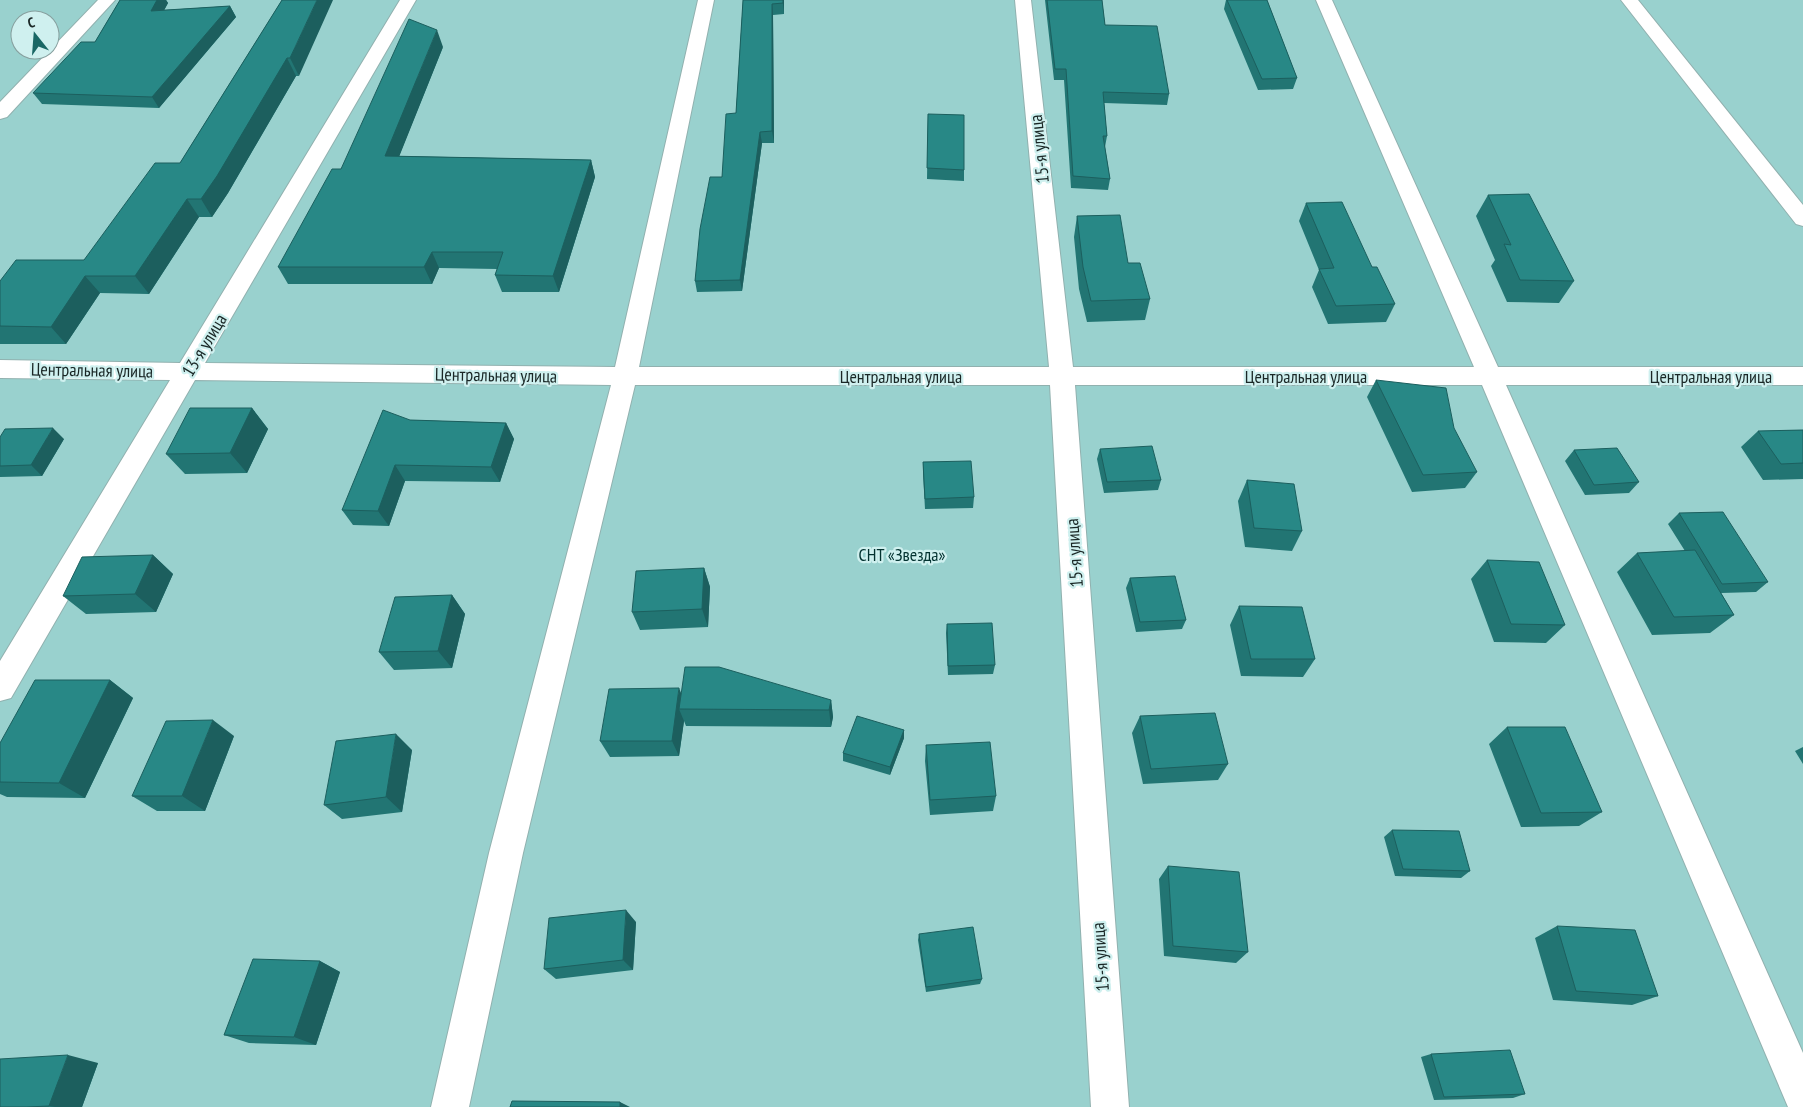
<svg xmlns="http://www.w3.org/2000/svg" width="1803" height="1107" viewBox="0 0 1803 1107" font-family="'PT Sans Narrow',sans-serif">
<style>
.green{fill:#99d1ce;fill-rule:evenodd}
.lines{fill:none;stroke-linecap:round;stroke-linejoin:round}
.minor-casing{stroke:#91b1af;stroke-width:2}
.minor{fill:#fff;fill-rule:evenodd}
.wall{fill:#227573}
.shaded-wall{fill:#1c5f5e}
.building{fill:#288886;stroke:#1c5f5e}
.labels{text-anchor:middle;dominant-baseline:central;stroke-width:4.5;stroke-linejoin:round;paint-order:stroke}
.street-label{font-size:18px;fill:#1a2726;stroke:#cff0ef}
.park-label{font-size:18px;fill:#033230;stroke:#cff0ef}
</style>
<rect width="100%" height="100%" fill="#cff0ef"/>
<path class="green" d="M0,0H1803V1107H0ZM20,20H50V50H20Z"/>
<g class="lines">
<defs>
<path id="minor" d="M98,0H115L7,117L0,119V102Z
M400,0H416L205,363L615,367L698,0H714L639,367H1049L1015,0H1031L1073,367H1474L1316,0H1332L1498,367H1803V385H1506L1803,1053V1107H1788L1482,385H1075L1129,1107H1091L1050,385H635L523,853L469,1107H431L489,853L611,385L195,380L11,698L0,701V661L170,380L0,378V360L180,363Z
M1621,0H1638L1803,205V226L1796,224Z"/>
</defs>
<use href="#minor" class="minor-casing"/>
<use href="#minor" class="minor"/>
</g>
<path class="wall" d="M120,0H166L168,3L164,10L230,6L236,17L159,108L42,104L33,93L95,42Z
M282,0L299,76H296L228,193L212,217H199L149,294L100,293L66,344H0V281L84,260L180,163Z
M743,0H784V14L773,15L774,143H762L742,291L697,292L695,281L722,177L736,113Z
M1045,0H1102L1105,25L1169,94L1167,105L1104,103L1107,136L1105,147L1110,179L1108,190L1071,188L1064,80H1054Z
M1226,0H1267L1297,78L1293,89L1258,90L1224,9Z
M443,47L399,156L591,160L595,177L559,292H502L495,275L497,269L439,268L432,284H288L278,267L341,169Z
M928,114L964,170V181L927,179Z
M1488,195L1574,281L1559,303L1507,302L1491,266L1495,260L1476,216Z
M1306,203L1372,267L1395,304L1386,322L1328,324L1312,287L1319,270L1299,221Z
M1077,216L1128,263L1150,299L1145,320L1087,322L1079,289L1074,237Z
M1376,380L1477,472L1465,488L1412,492L1367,397Z
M252,408L268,429L247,473L185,474L166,454Z
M410,420L506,423L514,439L500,482L405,481L389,526L353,525L342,510Z
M1803,430V479L1763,480L1741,447L1758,431Z
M0,437L64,439L42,476L0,477Z
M1100,449L1161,480L1158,490L1104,493L1097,459Z
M1574,450L1639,482L1629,493L1585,495L1565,461Z
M923,462L974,497L973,508L925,509L923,473Z
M1247,480L1302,531L1292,551L1245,547L1238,501Z
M1679,513L1768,582L1756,592L1721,593L1734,615L1710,633L1652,635L1617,572L1637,553L1685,551L1668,524Z
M153,555L173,574L156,612L86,614L63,596Z
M1487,560L1565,625L1546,643L1494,642L1471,579Z
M704,568L710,587L708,627L640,630L632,612Z
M1130,578L1186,620L1182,629L1136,632L1126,588Z
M452,595L465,614L452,668L394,670L379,652Z
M1239,606L1315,659L1303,677L1241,676L1230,625Z
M947,624L995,665L993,674L948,675L946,633Z
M110,680L133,698L85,798L7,797L0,794V743Z
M681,693L831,700L833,717L831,727L686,726L684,721L679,756L610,757L600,741Z
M1140,716L1228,764L1218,780L1143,784L1132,733Z
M1507,727L1602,812L1579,826L1521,827L1489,744Z
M904,730V738L890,775L843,761V753Z
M234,736L205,811H157L132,796Z
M926,745L996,796L993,811L930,815L925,761Z
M1803,747V764L1795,751Z
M412,750L402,812L342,819L324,805Z
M1392,830L1470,871L1461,878L1395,876L1384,837Z
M1168,866L1248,952L1236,963L1164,956L1159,879Z
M636,922L633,970L556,979L544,969Z
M1557,926L1658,996L1632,1005L1553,1000L1535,938Z
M919,934L982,979L980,984L926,992L918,940Z
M320,961L340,972L316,1045L249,1043L224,1035Z
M1431,1054L1525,1094L1513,1098L1434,1100L1421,1057Z
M98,1063L82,1107H0Z"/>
<path class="shaded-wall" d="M157,0H166L168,3L158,22L151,11Z
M317,0H333L299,76L290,58Z
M783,0H784V14L783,3Z
M772,4L773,15L774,143L772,131Z
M230,6L236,17L159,108L152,97Z
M437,30L443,47L393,172L385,156Z
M287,58L296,76L228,193L212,217L201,199Z
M760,132L762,143L742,291L740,280Z
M591,160L595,177L559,292L553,276Z
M187,199L199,217L149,294L135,276Z
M432,252L439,268L432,284L424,267Z
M85,276L100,293L66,344L51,327Z
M252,408L268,429L247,473L230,453Z
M506,423L514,439L500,482L491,467Z
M53,428L64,439L42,476L31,465Z
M395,465L405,481L389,526L378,511Z
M153,555L173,574L156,612L135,594Z
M704,568L710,587L708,627L702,609Z
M452,595L465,614L452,668L438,651Z
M110,680L133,698L85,798L59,783Z
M679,688L686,705L679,709L684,721L679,756L672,741Z
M831,700L833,717L831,727L829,710Z
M213,720L234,736L205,811L182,796Z
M904,730V738L890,775V767Z
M396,734L412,750L402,812L386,797Z
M626,910L636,922L633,970L623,960Z
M320,961L340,972L316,1045L294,1037Z
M68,1055L98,1063L82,1107H55L49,1106Z
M620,1102L630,1107H620Z"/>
<path class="building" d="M120,0H157L151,11L230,6L152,97L33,93L81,42H95Z
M282,0H317L290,58H287L217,176L201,199H187L135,276H85L51,327L0,326V281L16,260H84L155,163H180Z
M743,0H783V3L772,4V131L760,132L740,280L695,281L700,229L710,177H722L726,114L736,113Z
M1047,0H1102L1105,25L1157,26L1169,94L1103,92L1107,136H1103L1110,179L1073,176L1066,69H1055Z
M1227,0H1267L1297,78L1262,79Z
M409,19L437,30L385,156L591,160L553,276L495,275L503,252H432L424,267H278L332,169H341Z
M928,114L964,115V170L927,168Z
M1529,194L1574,281L1520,280L1504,244L1511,245L1488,195Z
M1342,202L1372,267H1377L1395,304L1336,306L1319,269L1334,268L1306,203Z
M1120,215L1128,263H1140L1150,299L1091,301L1083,267L1077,216Z
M1376,380L1446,388L1454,428L1477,472L1423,475Z
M190,408H252L230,453L166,454Z
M383,410L410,420L506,423L491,467L395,465L378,511L342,510Z
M53,428L31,465L0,466V437L5,429Z
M1803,430V463L1781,464L1758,431Z
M1152,446L1161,480L1107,482L1100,449Z
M1617,448L1639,482L1594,485L1574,450Z
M971,461L974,497L925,499L923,462Z
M1247,480L1294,484L1302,531L1254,528Z
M1723,512L1768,582L1722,584L1679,513Z
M1695,550L1734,615L1674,617L1637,553Z
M153,555L135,594L63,596L82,557Z
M1487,560L1539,562L1565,625L1511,624Z
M704,568L702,609L632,612L636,571Z
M1175,576L1186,620L1140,622L1130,578Z
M452,595L438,651L379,652L395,597Z
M1239,606L1302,607L1315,659H1251Z
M992,623L995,665L948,666L947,624Z
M685,667H719L831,700L829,710L679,709Z
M35,680H110L59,783L0,782V743Z
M679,688L672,741H600L609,689Z
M1215,713L1228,764L1151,769L1140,716Z
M857,716L904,730L890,767L843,753Z
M213,720L182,796H132L166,721Z
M1507,727H1565L1602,812L1541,813Z
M396,734L386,797L324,805L336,741Z
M990,742L996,796L930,800L926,745Z
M1392,830L1459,831L1470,871L1403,869Z
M1168,866L1239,872L1248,952L1173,946Z
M626,910L623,960L544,969L549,918Z
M1557,926L1635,930L1658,996L1576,991Z
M973,927L982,979L926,987L919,934Z
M253,959L320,961L294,1037L224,1035Z
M1510,1050L1525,1094L1444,1097L1431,1054Z
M68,1055L49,1106L27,1107H0V1059Z
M512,1101L620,1102V1107H510Z"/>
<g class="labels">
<g class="street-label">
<text transform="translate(1039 149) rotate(-96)">15-я улица</text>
<text transform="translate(204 345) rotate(-59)">13-я улица</text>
<text transform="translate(92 370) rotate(1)">Центральная улица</text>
<text transform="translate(496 375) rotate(1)">Центральная улица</text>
<text x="901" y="376">Центральная улица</text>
<text x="1306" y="376">Центральная улица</text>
<text x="1711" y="376">Центральная улица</text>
<text transform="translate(1074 553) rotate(-94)">15-я улица</text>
<text transform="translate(1100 957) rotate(-94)">15-я улица</text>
</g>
<g class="park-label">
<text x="902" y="554">СНТ «Звезда»</text>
</g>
</g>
<g transform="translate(35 35) rotate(343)"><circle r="24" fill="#cff0ef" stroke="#87a09f"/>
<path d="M0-4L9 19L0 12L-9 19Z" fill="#196765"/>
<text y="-8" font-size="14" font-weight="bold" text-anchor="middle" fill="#1a2726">С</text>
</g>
</svg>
